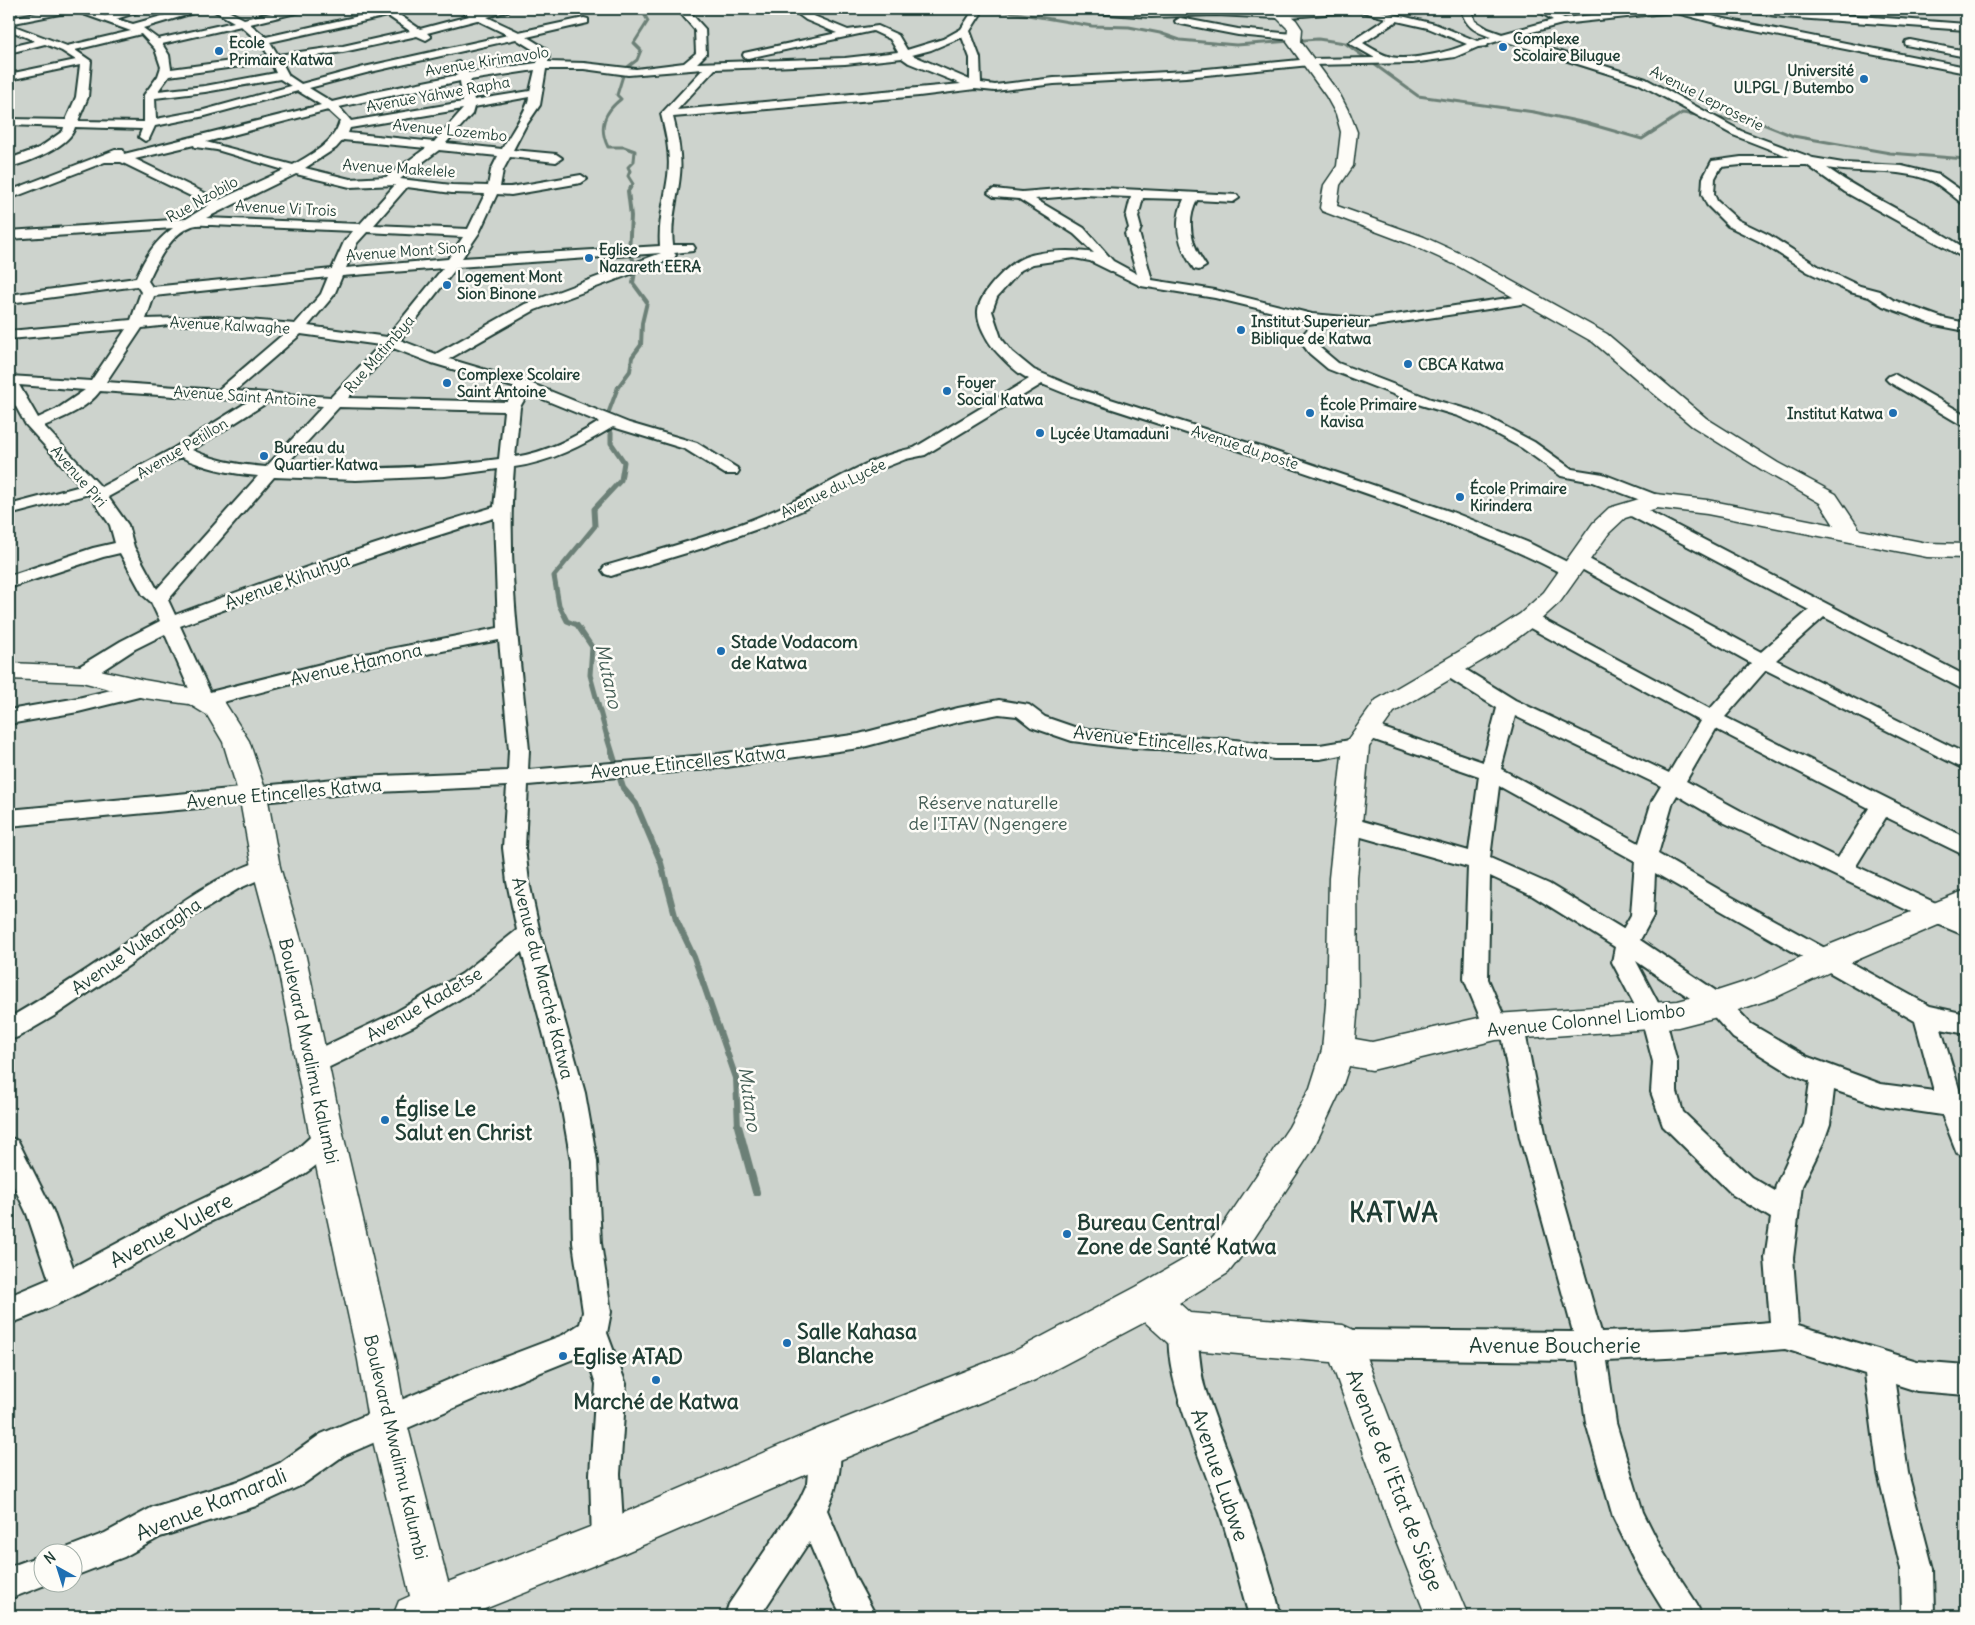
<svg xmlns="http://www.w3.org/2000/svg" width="1975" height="1625" viewBox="0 0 1975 1625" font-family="Delius,sans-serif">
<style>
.green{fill:#cdd3cd;stroke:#768880;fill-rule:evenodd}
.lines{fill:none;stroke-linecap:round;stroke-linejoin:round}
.stream-far4{stroke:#6c8077;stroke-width:3}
.stream-far3{stroke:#6c8077;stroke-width:4}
.stream-far2{stroke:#6c8077;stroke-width:5}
.stream-far1{stroke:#6c8077;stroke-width:6}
.stream{stroke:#6c8077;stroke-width:8}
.street-casing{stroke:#1f3d34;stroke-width:4}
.secondary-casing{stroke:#1f3d34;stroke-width:3}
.street{fill:#fdfcf7;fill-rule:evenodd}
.secondary{fill:#fdfcf7;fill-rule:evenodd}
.poi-dot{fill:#1f6fb2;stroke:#fdfcf7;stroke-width:2}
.labels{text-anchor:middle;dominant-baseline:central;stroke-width:5;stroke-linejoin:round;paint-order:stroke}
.far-poi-label{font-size:15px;font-weight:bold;fill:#1f3d34;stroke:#fdfcf7;text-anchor:start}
.far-street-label{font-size:15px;fill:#1f3d34;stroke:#fdfcf7}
.street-label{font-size:18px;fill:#1f3d34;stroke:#fdfcf7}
.poi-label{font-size:18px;font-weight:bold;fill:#1f3d34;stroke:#fdfcf7;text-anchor:start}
.park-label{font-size:18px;fill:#425b53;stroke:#fdfcf7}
.water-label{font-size:19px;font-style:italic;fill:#455e56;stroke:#fdfcf7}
.near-poi-label{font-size:21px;font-weight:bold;fill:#1f3d34;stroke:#fdfcf7;text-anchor:start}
.near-street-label{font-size:21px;fill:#1f3d34;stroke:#fdfcf7}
.near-district-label{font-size:26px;font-weight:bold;letter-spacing:1px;fill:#1f3d34;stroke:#fdfcf7}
</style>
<rect width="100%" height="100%" fill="#f0f1eb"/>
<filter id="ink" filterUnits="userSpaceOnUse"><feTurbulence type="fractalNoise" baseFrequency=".02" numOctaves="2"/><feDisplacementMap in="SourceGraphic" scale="10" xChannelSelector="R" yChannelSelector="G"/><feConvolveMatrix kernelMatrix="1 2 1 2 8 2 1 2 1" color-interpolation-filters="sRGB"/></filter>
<g filter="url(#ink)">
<path class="green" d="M9,9H1966V1616H9ZM42,1552H72V1582H42Z"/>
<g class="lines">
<path class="stream-far4" d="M992,9L1092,26L1129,27L1160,33L1180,40L1236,45L1318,39L1345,43L1418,96L1534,112L1586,123L1642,139L1682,113L1763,124L1793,136L1890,153L1966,159
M629,190L633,184L628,176L630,171L628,167L634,161L635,151L624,147H608C598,127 604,112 621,99L617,95L625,69L637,60L641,50L634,43L648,21L644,14L646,9"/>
<path class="stream-far3" d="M609,430L605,422L618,387L630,371L632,357L641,345L642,323L647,302L633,283L635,272L633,259L629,253L631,216L628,191L630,188"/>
<path class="stream-far2" d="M607,737L590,675L592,647L577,625L567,621L559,605L554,576L595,526L594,509L621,480L624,462L611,443V433L609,429"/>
<path class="stream-far1" d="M607,736L623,788L636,804L661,863L676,919L694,957L736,1078L738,1128"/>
<path class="stream" d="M738,1126L756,1192"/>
<defs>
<path id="street" d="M58,9H86L105,16L129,9H143L141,11L116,19L133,24L187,9H202L200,11L143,28L158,39L234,22L211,9H224L244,19L289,9H306L304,11L250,24L266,37L381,11L379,9H405L404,12L398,14L420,29L469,16L459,9H471L479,13L495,9H510L508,11L487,17L519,32L584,18L588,19V23L527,37L545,48L549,56L548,62L584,63L636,69L684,63L696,53L695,30L677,9H687L705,29L706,54L697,63L845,58L898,52L890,39L873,31L748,58L744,57L743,55L744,53L837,33L806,20L791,9H802L814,16L848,30L878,26L898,35L907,50L943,39L961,29L974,9H984L970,31L980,58L981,83L995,85L1054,78L1186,71L1310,59L1375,58L1349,43L1387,18L1358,11L1356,9H1372L1435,24L1477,41L1491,37C1474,31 1466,27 1461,9H1471L1475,21L1488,29L1502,34L1553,20L1535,9H1547L1564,18L1648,9H1684L1720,18L1966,67V73L1719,24L1673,12L1562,24L1513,37L1646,79L1741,131L1813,158L1843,163L1902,166L1939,175L1966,194V204L1962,203C1952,196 1940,184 1929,180C1897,168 1861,174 1827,168C1871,199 1922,219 1966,249V259L1845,192L1807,165H1741L1721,167L1715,178L1714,194L1717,201L1738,220L1769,235L1818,266L1860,286L1879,291L1893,300L1943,318L1966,323V331L1935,325L1883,306L1869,297L1850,292L1808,272L1759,241L1728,226L1707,205L1702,194L1703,178L1712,161L1741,157H1790L1733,135L1638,83L1501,40L1488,44L1487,46L1478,47L1455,57L1412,63L1310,65L1186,77L1054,84L995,91L975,89L919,96L673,117C678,136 682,156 680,175C678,198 670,221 673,245H693L695,248L693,251L674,253L676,255L674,258L535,310L449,359L530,383L629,423L697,443L737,468L739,471L737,474H725L685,449L613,427C581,446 551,462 514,467C506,561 520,656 529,750L528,770L719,754L859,734L958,708L999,700L1029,705L1045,717L1074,727L1118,733L1227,739L1274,745H1320L1356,739L1363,741L1366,746L1363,751L1320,759H1274L1227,753L1118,747L1072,741L1031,727L1017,716L999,714L958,722L859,748L719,768L528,785L525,848L529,882L540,933L585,1093L597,1161L601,1243L611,1312L607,1333L626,1384L620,1474L624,1540L619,1551L608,1556L597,1551L592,1540L590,1474L596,1384L586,1354L479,1397L343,1456L302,1485L256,1506L160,1537L124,1557L72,1577V1552H60L61,1550L105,1533L153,1507L242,1480L280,1463L321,1434L474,1369L563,1335L580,1324L583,1312L573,1243L571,1161L559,1093L522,952L478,988L414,1026L313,1075L304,1072L301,1064L304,1056L396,1012L462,974L517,930L507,882L503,848L507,786L356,793L9,826V810L356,777L508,771L509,750L499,640L349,669L204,707L197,705L194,700L165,634L135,649L89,679L82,681L75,679L72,674L75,669L121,641L160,621L151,602L143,595L120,553L103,557L9,588V576L93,548L115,543L110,525L89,494L9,515V505L81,486L26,425L9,394V376L91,381L126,329L9,339V331L131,320L141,292L137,286L9,303V295L136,278C145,257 155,241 173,228L9,239V231L186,219L209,205L121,162H105L9,199V191L115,150H123L124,154L321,105L298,91L205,116L155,126L149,139L145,141L139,137L142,129L75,127C70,147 27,163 9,167V159L39,148L63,131L64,127L9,125V119L66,120L76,97L80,65L9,80V74L76,60L62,51L45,44L9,53V47L35,41L9,30V18ZM75,11L131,31L67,46L9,24ZM388,16L410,31L343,46L278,55L270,42ZM477,20L508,35L364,67L301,84L289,76L281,61L343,52L417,36L426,40L431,37L427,33ZM1397,21L1428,28L1467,44C1451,52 1409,61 1391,57C1382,55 1371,48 1363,43ZM241,26L261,44L269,56L171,69L169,55L162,44ZM141,34L155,49L161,67L158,76L144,95V122L78,121L88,97L91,61L75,50ZM962,37L970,58V80L912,55L931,50ZM516,39L537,52L539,56L537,63L468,73L462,63L458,62L453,65L458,75L369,93L332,102L309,88L366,73ZM902,58L909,63L961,84L677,110L715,69L845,64ZM271,62L276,73L205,86L158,91L169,76ZM546,69H584L628,75L703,69L661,114C666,134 671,155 668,176C665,199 658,222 660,246L462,258L479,233L497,194L511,195L581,183L587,179L581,175L511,187H500L503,170L510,157L556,162L562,158L556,154L513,150L525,127L540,105ZM535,70L530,91L474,100L470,80ZM280,79L291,86L204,110L156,119L155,98L205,92ZM460,81L463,102L351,121L339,107ZM529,97C528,109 509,136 502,149L446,143L472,114L474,107ZM463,109L434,142L348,133L350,128ZM328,110L340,121C334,143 312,154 293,165L206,142ZM343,140L426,148L386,177L350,179L305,168L336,148ZM194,145L195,147L217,150L284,170L219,200L135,159ZM439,150L498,156L491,170L488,186L452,185L400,179ZM296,174L350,187L395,185L360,224L206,218ZM407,187L452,193L485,194L468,229L374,225ZM212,225L353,231L344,242L332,269L152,287L148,281C157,262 170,234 192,226C198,224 206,225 212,225ZM367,232L463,237L448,259L346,268L357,243ZM661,253L525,304L436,354L400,340L457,267ZM443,268L387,337L308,326L334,295L342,276ZM328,277L321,294L295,324L214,317L146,319L154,296ZM169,325H214L287,331L218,390L106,382L142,328ZM301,334L380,345L331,397L235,391ZM393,348L432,363L516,388L507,402L348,398ZM19,385L85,390L57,409L38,418ZM100,391L249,401L174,448L101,487L44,426C63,418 88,408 100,391ZM528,393L599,422C573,438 547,452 515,457L520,407ZM268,402L323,406L266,467C241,465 215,461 192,450ZM339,407L504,411L499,459C426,469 356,470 283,468ZM181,457C204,468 232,474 258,476L157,589L134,547L128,525L108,497ZM498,469L494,507C386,539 281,575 175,615L168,600L274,477L356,480L445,476ZM494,518L498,628L349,657L210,692L180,626C284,587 388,550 494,518Z
M1074,9L1151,11L1216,9L1279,12L1317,9H1354L1349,12L1279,18L1216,15L1151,17L1079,12Z
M1743,9H1767L1966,24V30L1783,17L1748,12Z
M1180,18L1238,29L1293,34L1298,37L1293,40L1238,35L1176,23L1175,21Z
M1910,40L1966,51V57L1906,45L1905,43L1906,41Z
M1083,187L1237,195L1239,198L1233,202L1197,200C1185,223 1192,246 1206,266L1199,270L1194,269C1179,247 1172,224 1184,199L1143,198L1138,217L1141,228L1139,233L1152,280L1215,290L1312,314L1368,319L1528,295L1533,296L1535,299L1533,302L1528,303L1368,327L1328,324L1314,339L1319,347L1338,363L1431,399L1470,410L1491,419L1534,442L1572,469L1603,474L1662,497L1664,501L1662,505L1656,506L1593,482L1561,476L1522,448L1479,425L1458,416L1421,405L1328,369L1309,353L1299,339L1314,322L1215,298L1141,286L1090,261L1074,258L1033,264L1021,270L997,297L992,311L1001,338L1012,352L1034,370L1079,389L1264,448L1452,512L1527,542L1573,565L1570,561L1573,557L1579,556L1585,557L1761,652L1809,610L1625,513L1623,509L1625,505H1637L1966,676V691L1824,617L1776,660L1966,754V770L1766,670L1725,717L1966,838V856L1886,817L1856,866L1966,917V936L1928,920L1725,823L1677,795L1673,802L1658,854L1730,896L1930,1006L1966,1014V1034L1941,1029L1966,1112V1157L1957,1153L1942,1115L1881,1106L1834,1090L1830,1124L1824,1141L1802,1186L1793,1258L1798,1325L1917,1361L1966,1365V1395L1917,1391L1895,1384L1908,1473L1933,1569L1934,1616H1902L1901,1569L1878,1473L1865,1374L1785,1349L1686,1357L1607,1361L1616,1423L1643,1512L1663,1552L1697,1604L1701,1616H1667L1641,1574L1613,1517L1586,1423L1578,1361L1343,1358L1333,1354L1329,1344L1333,1334L1343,1330L1573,1332L1520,1138L1501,1035L1496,1037L1487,1034L1464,979L1468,867L1340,831L1337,825L1340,819L1348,817L1469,851L1479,776L1360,735L1357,730L1360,725L1367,723L1374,725L1483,762L1497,708L1441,673L1438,668L1441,663L1448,662L1455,663L1515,700L1669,773L1700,721L1521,623L1519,619L1521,615L1528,613L1535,615L1710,709L1751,663L1576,566L1578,570L1575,574L1569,576L1563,574C1492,537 1417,511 1342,485C1251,454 1160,424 1069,395L1042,384L925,455L906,459L873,472L803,510L766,526L703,548L617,574L611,576L605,574L602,570L605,566C662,549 721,534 775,510C822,490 863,458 914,448L1029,379C1016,373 1004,360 994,349C987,340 977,323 978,311C979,293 1009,263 1025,257C1044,250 1074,250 1094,253L1074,234L1019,199L994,197L988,193L994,189L1022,192ZM1083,195L1131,197L1126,217L1129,228L1125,234L1137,274L1113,261L1084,228L1035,199ZM1515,716L1661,786L1652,801L1639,843L1501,769ZM1716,729L1869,808L1838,858L1741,811L1686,781ZM1499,786L1635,861L1631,915L1623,929L1549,884L1490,858ZM1655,873L1915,1021L1934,1091L1881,1084L1808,1057L1751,1024L1725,997L1640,940L1653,916ZM1490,876L1533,896L1615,947L1612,962L1641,1017L1653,1062L1651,1092L1663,1126L1733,1195L1771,1218L1765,1258L1770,1322L1686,1329L1601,1332L1546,1138L1524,1027L1521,1020L1512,1017L1505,1019L1488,979ZM1636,961L1709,1011L1733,1038L1790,1073L1810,1081L1804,1124L1776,1185L1775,1191L1751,1177L1683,1112L1677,1092V1062L1665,1016Z
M1894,374L1966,415V426L1960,424L1889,382L1886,379L1889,376Z
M144,682L151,684L154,689L151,694L78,712L9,724V710L78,698Z
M266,859L274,861L277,867L274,873L238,889L192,917L131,964L54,1016L18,1037L9,1040V1018C45,997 81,974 116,950C163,916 209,877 266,859Z
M327,1126L336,1130L340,1138C331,1157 308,1172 290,1183C261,1201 228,1212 198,1228C136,1262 75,1301 9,1324V1296L49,1279L27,1214L9,1176V1137L18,1141L53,1211L73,1267L181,1209L271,1166L295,1151L318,1130Z
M1182,1317L1192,1321C1201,1343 1198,1369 1206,1392C1232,1467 1262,1539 1281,1616H1249C1239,1582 1231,1547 1220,1513C1206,1470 1155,1361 1172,1321Z
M825,1431L836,1435C846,1459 837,1487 827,1510L855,1577L876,1616H842L833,1599L809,1542L760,1616H725L729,1604L800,1499L807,1484L810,1446L814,1435Z
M42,1555V1582H53L9,1599V1567Z"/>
<path id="secondary" d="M1268,9H1282L1296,20L1302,29L1301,42L1340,95L1350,114L1357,132L1353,166L1340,185L1337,206L1424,237L1470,258L1607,334L1706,418L1778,463L1836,494L1860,530L1927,543L1966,544V558L1927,557L1707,514L1657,508L1625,518L1609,533L1560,602L1536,624L1507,646L1394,712L1369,747L1357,878L1358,1004L1355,1039L1372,1042L1496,1014L1678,1001L1717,991L1754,979L1814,951L1966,890V913L1836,969L1774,998L1717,1017L1678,1027L1496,1040L1372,1070L1349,1066L1341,1090L1313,1149L1247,1249L1228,1273L1179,1303L1190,1313L1343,1325L1356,1331L1431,1527L1468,1616H1426L1391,1528L1331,1362L1182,1349L1169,1344L1145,1322L1035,1380L835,1462L622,1554L467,1616H393L399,1601L410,1596L368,1420L358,1360L310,1138L276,957L252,867L239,795L223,742L207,715L189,704L144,698L82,682L9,679V663L82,666L144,680L201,690L213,694L225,703L249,741L267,795L280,867L306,957L344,1138L396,1360L406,1420L448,1582L603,1522L825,1426L1011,1353L1136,1287L1202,1249L1223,1225L1289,1127L1310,1088L1322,1050L1326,1004L1329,878L1343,746L1376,700L1489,634L1520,614L1544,592L1593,523L1609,508L1656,494L1707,500L1834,525L1820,503L1764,471L1692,426L1593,342L1458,266L1412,245L1322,211L1320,208L1324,185L1337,166L1341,132L1336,114L1326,96L1287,42L1288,29Z"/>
</defs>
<use href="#street" class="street-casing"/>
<use href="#secondary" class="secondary-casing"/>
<use href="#street" class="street"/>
<use href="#secondary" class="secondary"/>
</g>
</g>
<g class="poi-dot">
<circle cx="1503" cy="47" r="5"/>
<circle cx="219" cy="51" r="5"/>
<circle cx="1864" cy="79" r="5"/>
<circle cx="589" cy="258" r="5"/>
<circle cx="447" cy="285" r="5"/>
<circle cx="1241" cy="330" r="5"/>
<circle cx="1408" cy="364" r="5"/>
<circle cx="447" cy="383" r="5"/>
<circle cx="947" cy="391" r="5"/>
<circle cx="1310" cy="413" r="5"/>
<circle cx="1893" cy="413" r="5"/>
<circle cx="1040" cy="433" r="5"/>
<circle cx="264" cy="456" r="5"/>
<circle cx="1460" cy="497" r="5"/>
<circle cx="721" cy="651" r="5"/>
<circle cx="385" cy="1120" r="5"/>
<circle cx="1067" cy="1234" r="5"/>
<circle cx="787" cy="1343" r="5"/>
<circle cx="563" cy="1356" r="5"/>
<circle cx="656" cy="1380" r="5"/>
</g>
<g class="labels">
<g class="far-poi-label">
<text x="1513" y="38">Complexe<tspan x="1513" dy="17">Scolaire Bilugue</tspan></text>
<text x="229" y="42">Ecole<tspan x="229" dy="17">Primaire Katwa</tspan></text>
<text x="1854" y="70" text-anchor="end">Université<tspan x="1854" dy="17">ULPGL / Butembo</tspan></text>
<text x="599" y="249">Eglise<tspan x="599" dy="17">Nazareth EERA</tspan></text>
<text x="457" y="276">Logement Mont<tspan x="457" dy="17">Sion Binone</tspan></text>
<text x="1251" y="321">Institut Superieur<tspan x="1251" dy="17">Biblique de Katwa</tspan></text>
<text x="1418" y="364">CBCA Katwa</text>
<text x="457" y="374">Complexe Scolaire<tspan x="457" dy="17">Saint Antoine</tspan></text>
<text x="957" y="382">Foyer<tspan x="957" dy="17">Social Katwa</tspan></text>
<text x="1320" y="404">École Primaire<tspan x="1320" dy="17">Kavisa</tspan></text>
<text x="1883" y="413" text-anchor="end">Institut Katwa</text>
<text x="1050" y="433">Lycée Utamaduni</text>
<text x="274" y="447">Bureau du<tspan x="274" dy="17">Quartier Katwa</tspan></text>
<text x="1470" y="488">École Primaire<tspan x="1470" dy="17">Kirindera</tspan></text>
</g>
<g class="far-street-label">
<text transform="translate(487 61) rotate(-9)">Avenue Kirimavolo</text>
<text transform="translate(438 94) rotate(-10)">Avenue Yahwe Rapha</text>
<text transform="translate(1707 98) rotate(27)">Avenue Leproserie</text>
<text transform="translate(450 130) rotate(6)">Avenue Lozembo</text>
<text transform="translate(399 168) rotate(4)">Avenue Makelele</text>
<text transform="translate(202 199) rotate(-29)">Rue Nzobilo</text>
<text transform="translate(286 208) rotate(3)">Avenue Vi Trois</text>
<text transform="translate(406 251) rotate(-4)">Avenue Mont Sion</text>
<text transform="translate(230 325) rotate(3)">Avenue Kalwaghe</text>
<text transform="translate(379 354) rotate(-49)">Rue Matimbya</text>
<text transform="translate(245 396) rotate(4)">Avenue Saint Antoine</text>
<text transform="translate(1245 447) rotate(18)">Avenue du poste</text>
<text transform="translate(182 448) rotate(-31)">Avenue Petillon</text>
<text transform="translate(79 476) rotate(49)">Avenue Piri</text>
<text transform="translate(833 488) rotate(-26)">Avenue du Lycée</text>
</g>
<g class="street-label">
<text transform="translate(287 581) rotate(-20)">Avenue Kihuhya</text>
<text transform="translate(356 664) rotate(-13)">Avenue Hamona</text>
<text transform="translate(1171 742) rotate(6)">Avenue Etincelles Katwa</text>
<text transform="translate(688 762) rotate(-6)">Avenue Etincelles Katwa</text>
<text transform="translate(284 793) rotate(-5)">Avenue Etincelles Katwa</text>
<text transform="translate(136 946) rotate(-35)">Avenue Vukaragha</text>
<text transform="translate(543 978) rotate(76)">Avenue du Marché Katwa</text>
<text transform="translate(424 1004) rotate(-30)">Avenue Kadetse</text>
<text transform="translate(1586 1020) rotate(-6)">Avenue Colonnel Liombo</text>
<text transform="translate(309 1051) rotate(78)">Boulevard Mwalimu Kalumbi</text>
<text transform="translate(396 1447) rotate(77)">Boulevard Mwalimu Kalumbi</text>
</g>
<g class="poi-label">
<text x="731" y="641">Stade Vodacom<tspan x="731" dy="21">de Katwa</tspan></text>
</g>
<g class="park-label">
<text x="988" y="802">Réserve naturelle<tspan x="988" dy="21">de l'ITAV (Ngengere</tspan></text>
</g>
<g class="water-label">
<text transform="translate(609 676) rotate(78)">Mutano</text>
<text transform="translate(750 1099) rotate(82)">Mutano</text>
</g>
<g class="near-poi-label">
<text x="395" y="1108">Église Le<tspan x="395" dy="24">Salut en Christ</tspan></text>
<text x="1077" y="1222">Bureau Central<tspan x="1077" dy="24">Zone de Santé Katwa</tspan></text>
<text x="797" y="1331">Salle Kahasa<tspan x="797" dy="24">Blanche</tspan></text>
<text x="573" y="1356">Eglise ATAD</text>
<text x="656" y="1401" text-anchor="middle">Marché de Katwa</text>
</g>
<g class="near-street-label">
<text transform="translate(171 1230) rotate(-28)">Avenue Vulere</text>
<text x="1555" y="1345">Avenue Boucherie</text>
<text transform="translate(1220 1475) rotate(71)">Avenue Lubwe</text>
<text transform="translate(1395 1480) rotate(69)">Avenue de l'Etat de Siège</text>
<text transform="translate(211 1504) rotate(-22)">Avenue Kamarali</text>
</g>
<g class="near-district-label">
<text x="1394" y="1212">KATWA</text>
</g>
</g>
<rect width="1975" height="1625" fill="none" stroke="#fdfcf7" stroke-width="30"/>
<rect x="15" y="15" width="1945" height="1595" fill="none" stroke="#1f3d34" stroke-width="2" filter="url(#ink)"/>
<g transform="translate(58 1568) rotate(321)"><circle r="24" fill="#fdfcf7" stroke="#a4b0a9"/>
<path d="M0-4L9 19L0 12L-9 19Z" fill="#1f6fb2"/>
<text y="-8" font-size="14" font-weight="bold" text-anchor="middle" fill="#1f3d34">N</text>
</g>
</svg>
